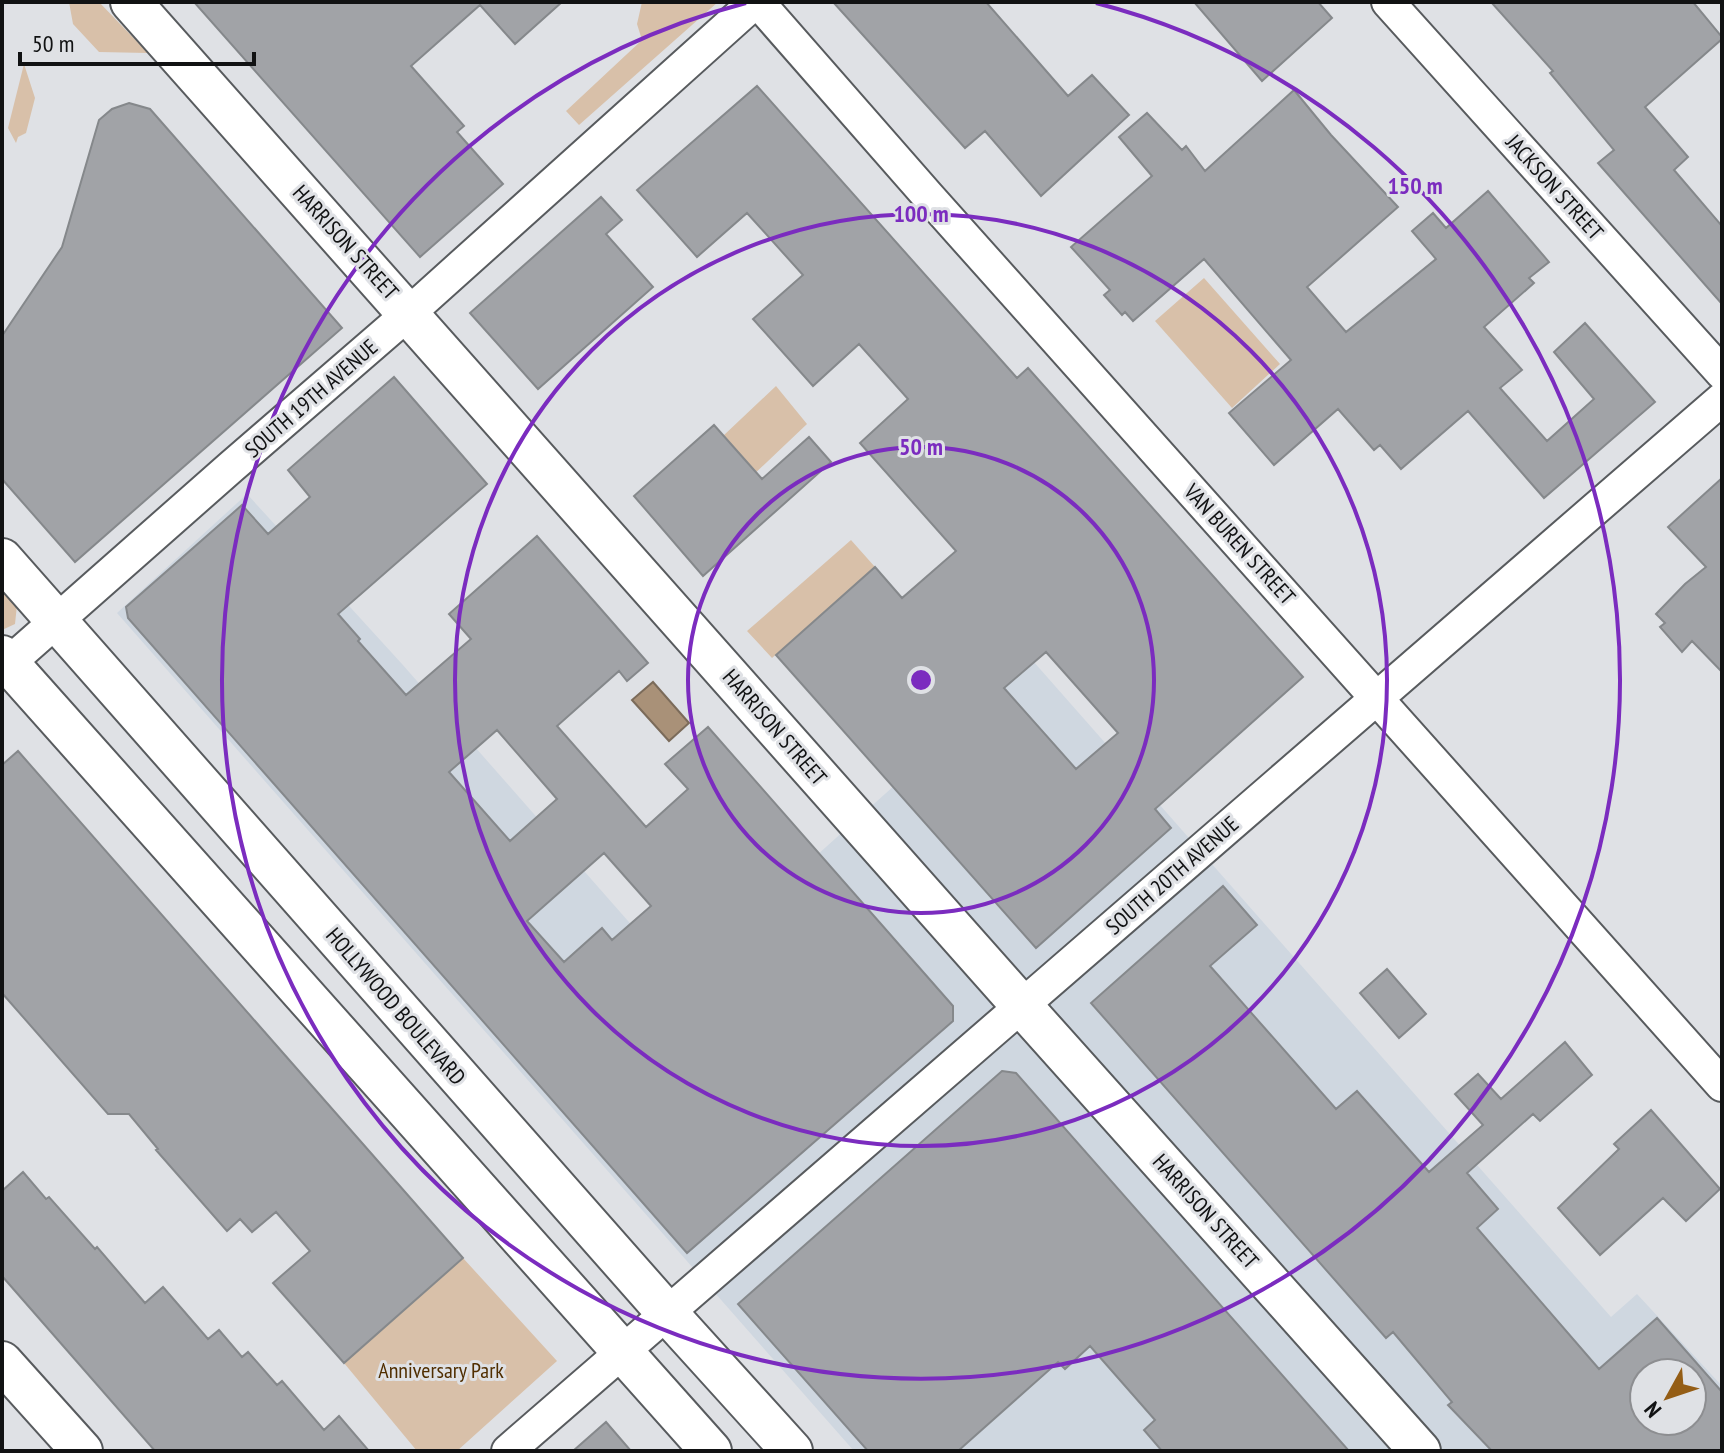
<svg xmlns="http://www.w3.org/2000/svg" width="1724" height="1453" viewBox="0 0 1724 1453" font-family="'PT Sans Narrow',sans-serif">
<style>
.built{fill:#cfd7e0;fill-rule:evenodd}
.green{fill:#d8c0a9}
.water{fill:#a99178;stroke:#7b6b5a;stroke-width:2}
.building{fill:#a1a3a7;stroke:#85888b;stroke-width:2;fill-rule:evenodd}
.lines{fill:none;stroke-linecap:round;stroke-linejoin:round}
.minor-casing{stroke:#585b5e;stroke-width:36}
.major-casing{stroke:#585b5e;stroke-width:44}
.minor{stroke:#fff;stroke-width:32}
.major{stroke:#fff;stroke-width:40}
.ring{fill:none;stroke:#7b2cbf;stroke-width:4}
.labels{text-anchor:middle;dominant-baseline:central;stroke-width:6;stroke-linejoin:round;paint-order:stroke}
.street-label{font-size:22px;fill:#111213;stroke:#dfe1e5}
.park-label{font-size:22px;fill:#502e00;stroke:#dfe1e5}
.centre{fill:#7b2cbf;stroke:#dfe1e5;stroke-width:4}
.ring-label{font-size:24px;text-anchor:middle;font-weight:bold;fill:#7b2cbf;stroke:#dfe1e5;stroke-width:6;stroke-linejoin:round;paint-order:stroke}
</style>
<rect width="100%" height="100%" fill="#dfe1e5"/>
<path class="built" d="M247,494L402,664L679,979L1033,661L1611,1317L1637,1294L1722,1386V1451H854L117,613ZM1644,1373H1692V1421H1644Z"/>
<path class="green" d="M69,2H99L148,53L99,52L73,24Z
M642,2H718L579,125L566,111L642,40L637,24Z
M24,64L35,98L26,133L18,137L16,143L8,128Z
M1204,278L1280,364L1232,408L1155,321Z
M776,386L807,424L750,478L723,436Z
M851,540L875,567L772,658L747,631Z
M2,579L17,605L15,624L2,630Z
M463,1258L557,1361L457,1451H417L344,1363Z"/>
<path class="water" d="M653,682L689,723L669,741L632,700Z"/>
<path class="building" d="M194,2H562L515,44L480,5L411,66L464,126L457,132L503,184L420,257Z
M833,2H986L1068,96L1092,75L1129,115L1041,196L985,131L965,148Z
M1194,2H1318L1332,18L1262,81Z
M1491,2H1693L1722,37V39L1645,107L1688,157L1674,170L1722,226V304L1598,163L1614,150L1550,73L1553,71Z
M757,86L1017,378L1028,368L1303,677L1155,809L1171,828L1036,948L776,655L875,567L902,598L956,551L860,443L908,399L859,344L813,386L753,319L803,275L747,213L697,257L637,190ZM1046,652L1118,733L1076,769L1004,688Z
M1294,90L1331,135L1398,207L1307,287L1346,332L1436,259L1412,231L1433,213L1446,228L1488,191L1549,262L1529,278L1534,283L1484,327L1522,370L1500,388L1547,441L1594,399L1554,352L1585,323L1655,402L1544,498L1468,411L1401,469L1380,445L1374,450L1338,409L1274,465L1229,413L1291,360L1204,259L1133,321L1125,312L1122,315L1104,295L1110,290L1071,247L1152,176L1119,137L1147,113L1182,150L1186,146L1205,171Z
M129,103L150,109L342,328L75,562L2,479V336L62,247L99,120L112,109Z
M601,197L622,220L606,234L653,287L538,389L470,313Z
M394,377L487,484L338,614L360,639L358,641L406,695L471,639L449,614L537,536L648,663L627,681L619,671L557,726L646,827L688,789L665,764L708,727L953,1006V1021L687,1253L128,618L126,607L242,505L268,534L310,497L288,470ZM497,730L557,799L510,841L449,772ZM604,853L651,906L612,940L602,928L564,962L527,921Z
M714,425L762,479L809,437L831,462L703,576L634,496Z
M1722,478V672L1692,641L1682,652L1660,627L1665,623L1656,614L1685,584L1706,567L1668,527Z
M18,751L463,1258L344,1363L273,1283L310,1251L276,1212L252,1232L240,1219L227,1231L156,1150L158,1149L129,1114H108L2,993V765Z
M1223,886L1257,925L1210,966L1336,1109L1357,1091L1429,1172L1483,1125L1455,1094L1478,1074L1501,1099L1565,1042L1592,1075L1540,1121L1533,1114L1467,1173L1498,1209L1477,1228L1599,1369L1657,1318L1722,1392V1451H1492L1448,1405L1452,1402L1393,1332L1386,1338L1091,1003ZM1644,1373H1692V1421H1644Z
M1387,969L1426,1014L1399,1038L1360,993Z
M1002,1071L1016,1073L1349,1451H1162L1144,1430L1155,1420L1090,1346L1065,1369L1058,1362L958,1451H868L738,1304Z
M1651,1110L1720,1189L1686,1221L1663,1198L1600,1255L1558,1208L1619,1149L1614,1144Z
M23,1172L46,1199L49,1197L95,1249L97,1247L145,1303L163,1287L208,1339L219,1330L242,1357L248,1352L277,1385L282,1381L324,1430L339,1416L369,1451H155L2,1276V1191Z
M606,1422L631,1451H573Z"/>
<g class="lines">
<defs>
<path id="minor" d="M758,2L928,196L1722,1085
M1388,2L1722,373
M2,669L231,467L409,313L755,2
M508,1451L1722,399"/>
<path id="major" d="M131,2L1021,1005L1420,1451
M2,559L667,1313L792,1451
M2,656L711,1451
M2,1362L82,1451"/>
</defs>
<use href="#minor" class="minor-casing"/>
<use href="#major" class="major-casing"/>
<use href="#minor" class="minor"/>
<use href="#major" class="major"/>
</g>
<g class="ring">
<circle cx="921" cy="680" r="233"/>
<circle cx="921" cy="680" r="466"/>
<path d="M1096 3A699 699 0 1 1 746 3"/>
</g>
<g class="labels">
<g class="street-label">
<text transform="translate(1555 187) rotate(48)">JACKSON STREET</text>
<text transform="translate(346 242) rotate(48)">HARRISON STREET</text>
<text transform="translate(311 398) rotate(-41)">SOUTH 19TH AVENUE</text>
<text transform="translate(1240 544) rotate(48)">VAN BUREN STREET</text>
<text transform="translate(775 727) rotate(49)">HARRISON STREET</text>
<text transform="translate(1172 875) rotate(-41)">SOUTH 20TH AVENUE</text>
<text transform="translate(396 1006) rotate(49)">HOLLYWOOD BOULEVARD</text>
<text transform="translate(1206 1211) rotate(48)">HARRISON STREET</text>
</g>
<g class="park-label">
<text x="441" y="1370">Anniversary Park</text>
</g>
</g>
<circle cx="921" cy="680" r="12" class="centre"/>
<g class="ring-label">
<text x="1415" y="194">150 m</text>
<text x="921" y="222">100 m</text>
<text x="921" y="455">50 m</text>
</g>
<rect width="1724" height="1453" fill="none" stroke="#111213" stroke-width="8"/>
<g transform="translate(1668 1397) rotate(230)"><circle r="38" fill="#dfe1e5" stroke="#8d8e91" stroke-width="2"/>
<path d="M0-6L14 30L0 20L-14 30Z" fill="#945d15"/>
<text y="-12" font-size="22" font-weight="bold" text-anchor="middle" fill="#111213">N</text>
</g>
<path d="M20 52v12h234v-12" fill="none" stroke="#111213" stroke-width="4"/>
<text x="32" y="52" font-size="24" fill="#111213" stroke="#dfe1e5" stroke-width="6" paint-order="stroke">50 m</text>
</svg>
